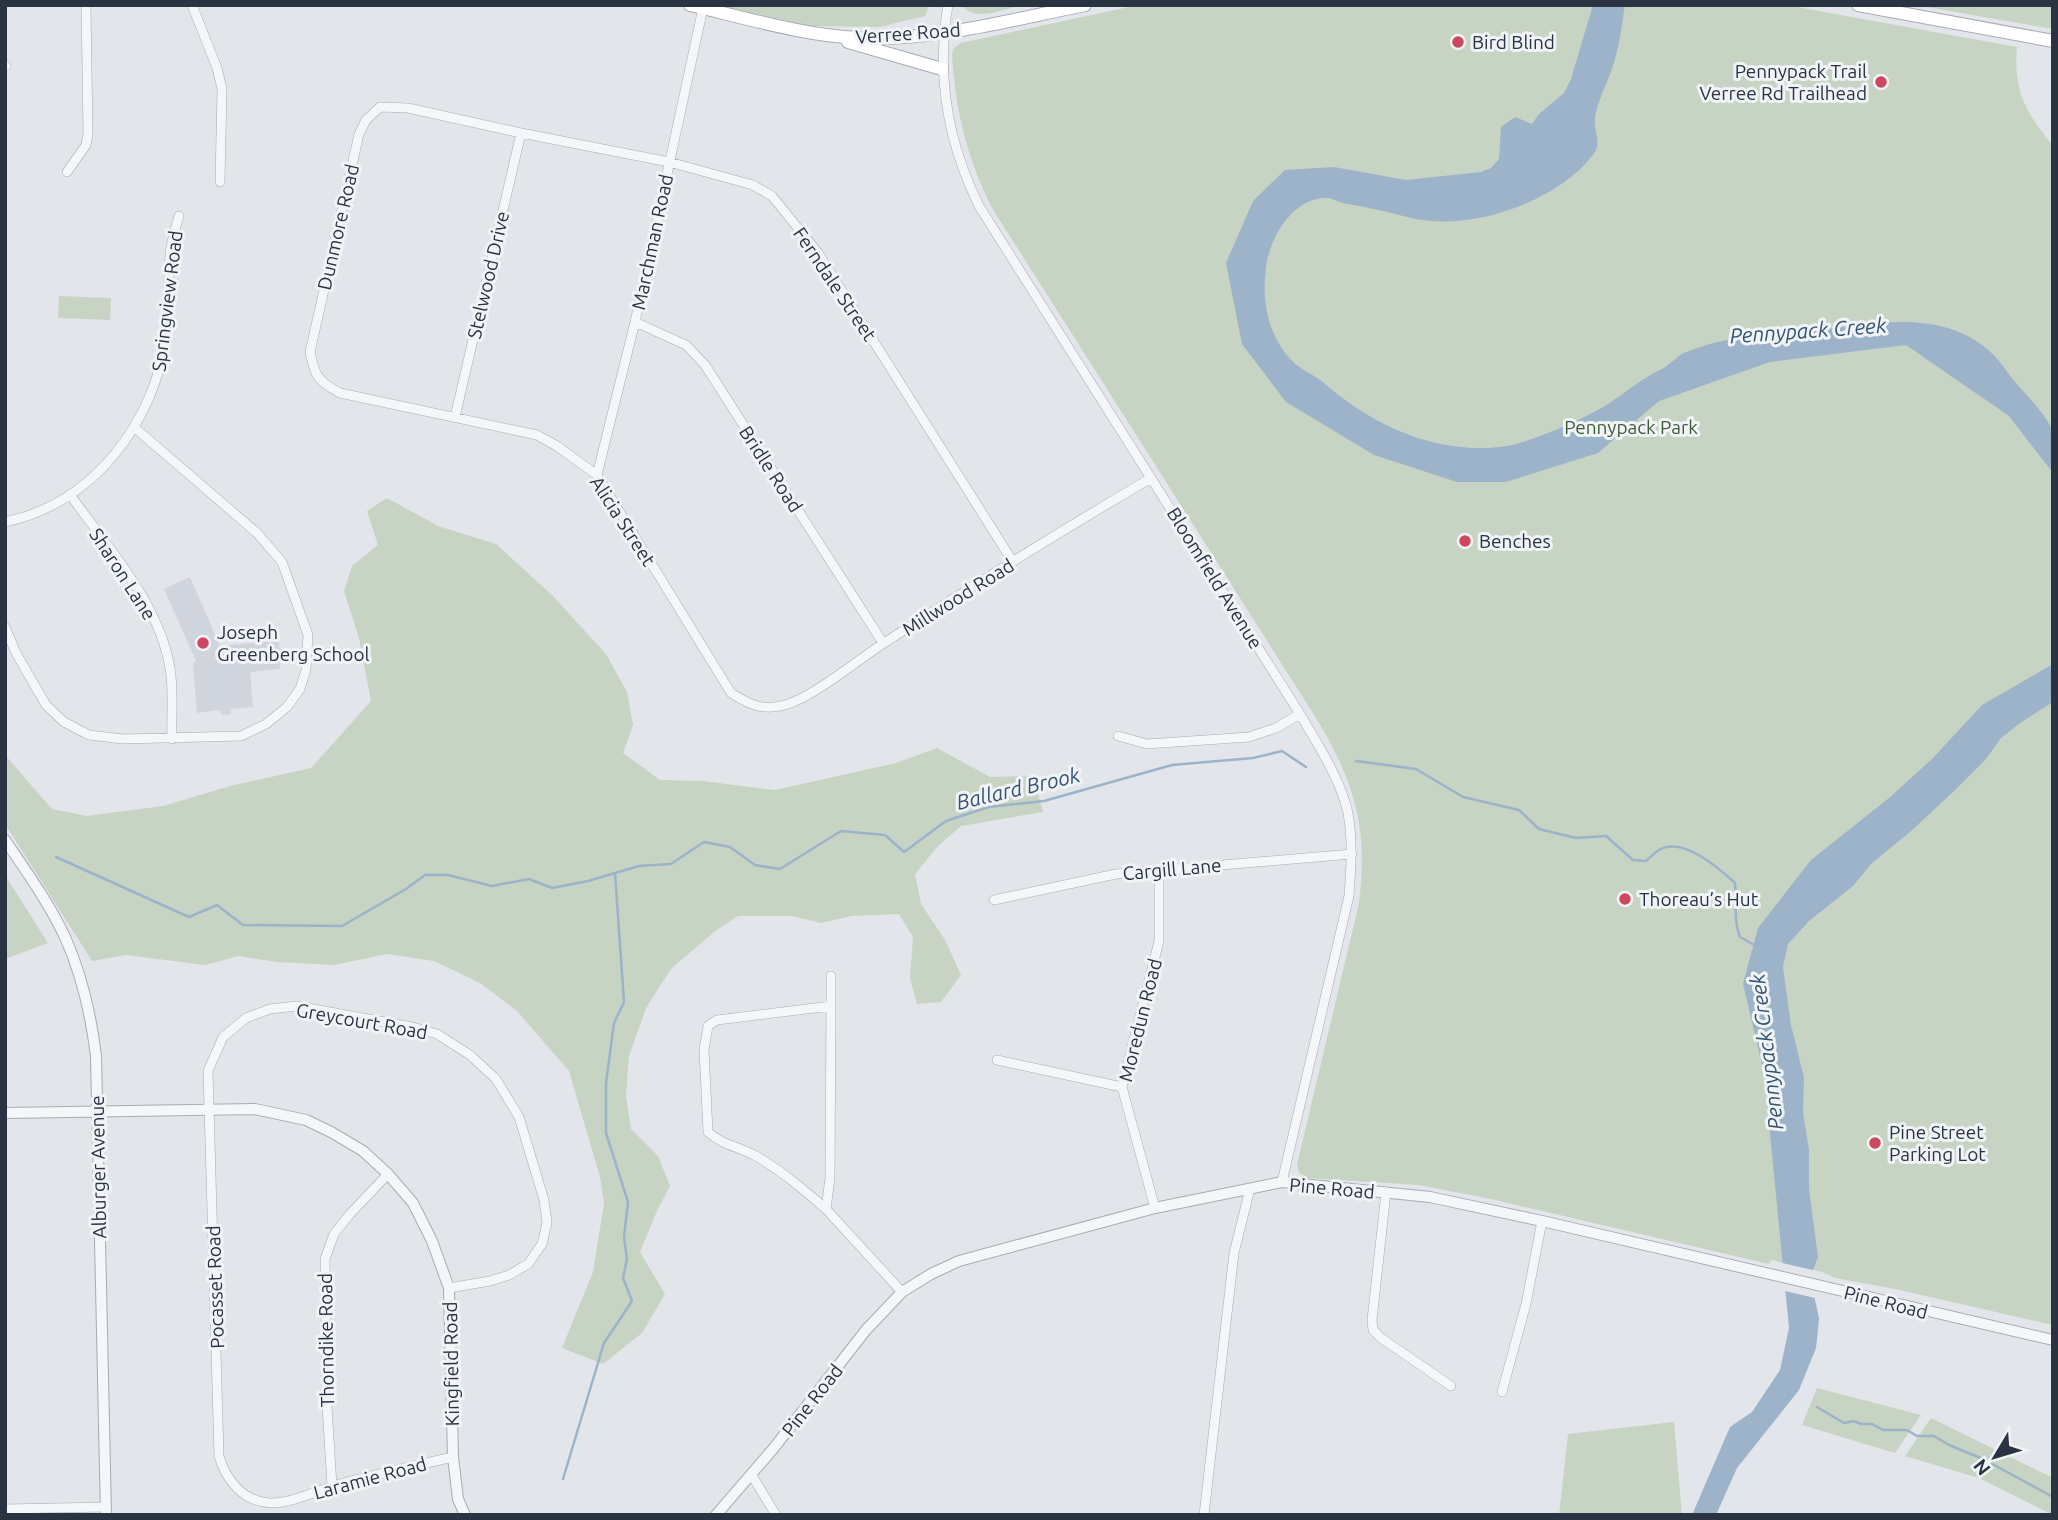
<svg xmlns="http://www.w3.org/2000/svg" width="2058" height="1520" viewBox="0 0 2058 1520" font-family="Ubuntu,sans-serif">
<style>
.built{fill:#d0d4dc}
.green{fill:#c7d4c3}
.water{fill:#9db3c9}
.pier{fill:#e2e5ea}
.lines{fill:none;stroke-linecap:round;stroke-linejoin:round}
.stream{stroke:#9db3c9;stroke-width:2.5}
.minor-casing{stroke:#a7acb4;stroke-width:10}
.tertiary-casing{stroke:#a7acb4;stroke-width:12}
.secondary-casing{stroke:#a7acb4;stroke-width:14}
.minor{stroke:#f4f6f8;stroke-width:9}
.tertiary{stroke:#f4f6f8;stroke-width:10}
.secondary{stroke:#fff;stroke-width:12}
.poi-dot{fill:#cd485e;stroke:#f1f4f7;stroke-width:2.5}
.labels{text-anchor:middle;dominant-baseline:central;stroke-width:6;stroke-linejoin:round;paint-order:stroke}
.street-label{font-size:19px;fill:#2a3342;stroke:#f1f4f7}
.poi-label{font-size:19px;fill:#2a3342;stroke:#f1f4f7;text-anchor:start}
.park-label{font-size:19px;fill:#3f5d37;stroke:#f1f4f7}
.water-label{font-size:21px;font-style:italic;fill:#345275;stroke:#f1f4f7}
</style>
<rect width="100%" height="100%" fill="#e2e5ea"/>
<path class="built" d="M190,577L220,646L279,640L280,669L250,672L253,707L230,709L231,714L221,715L220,710L197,713L193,663L196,661L164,589Z"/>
<path class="green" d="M718,5H929L925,16L879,27L809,26Z
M961,5H1022C1004,9 975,23 961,5Z
M1138,5H1786L2017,47C2013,92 2026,112 2053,146V1325L1895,1289L1835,1278L1822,1272L1771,1260L1769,1264L1491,1199L1418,1185L1307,1178L1299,1173L1297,1165L1359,903C1368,828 1356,786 1318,721L992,208C967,158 955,109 952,54L954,48L961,43Z
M1915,5H2053V29Z
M59,296L111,298L110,320L58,318Z
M387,498L438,526L496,544L552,595L606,654L627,692L633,725L623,753L660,780L702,781L775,790L896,763L937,748L990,777L1033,776L1043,812L961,826L937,847L915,874L921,904L945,940L961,975L941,1002L917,1004L910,978L913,937L899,914L851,916L821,923L792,916H738L714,932L671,969L646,1008L629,1056L626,1096L631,1129L658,1156L670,1186L657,1211L640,1252L665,1294L642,1333L603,1364L562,1348L593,1272L604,1203L600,1177L569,1071L517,1011L480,983L434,961L387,954L334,965L277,962L238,956L205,965L126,955L92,961L5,824V755L52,809L87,816L163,806L230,786L311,768L371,701L359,638L344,591L352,566L378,545L367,511Z
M5,875L48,943L5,959Z
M1817,1388L1921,1415L1895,1453L1802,1425Z
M1931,1418L2053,1478V1515L1979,1478L1905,1456Z
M1674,1422L1682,1515H1559L1568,1434Z"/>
<path class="water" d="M1593,5H1625C1622,23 1620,42 1615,59C1610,79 1598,97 1595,118C1593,131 1603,142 1593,155C1556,202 1472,232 1411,218C1389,212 1366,207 1343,203C1340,202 1332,199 1329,198C1293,196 1270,237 1266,267C1261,302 1269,343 1298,366C1306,372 1316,376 1324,383C1372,425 1434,454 1500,447C1528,444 1584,419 1608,404C1626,392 1641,379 1660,370C1667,367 1672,361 1679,356C1684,352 1693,350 1700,347C1735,335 1771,337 1807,332C1866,325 1937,307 1987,349C1999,358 2007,373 2017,384C2027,396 2051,420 2053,434C2054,446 2053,460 2053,473L2009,416L1906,345L1770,362L1659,401L1598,453L1506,482H1457L1374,455L1286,402L1242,344L1226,263L1253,201L1285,170L1334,167L1406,180L1481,172L1491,168L1499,159L1501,127L1515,117L1532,124L1539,114L1564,93L1571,79Z
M2053,664V702L2020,723L2001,738L1986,759L1953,792L1910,832L1871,864L1853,886L1809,921L1788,944L1783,967L1791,1025L1804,1078L1803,1113L1809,1150V1189L1818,1257L1813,1270L1815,1300L1819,1318L1818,1330L1816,1348L1799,1390L1737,1468L1716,1515H1692L1730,1427L1752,1412L1780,1370L1789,1328L1764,1073L1743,984L1758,928L1811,860L1889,798L1933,758L1982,705Z"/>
<path class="pier" d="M1778,1262L1817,1271L1819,1299L1781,1290Z"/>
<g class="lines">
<path class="stream" d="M1356,761L1416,769L1463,797L1519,810L1539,829L1576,838L1606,836L1633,860L1646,861C1650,858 1654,853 1659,850C1682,836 1719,868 1735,883C1737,902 1733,920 1740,937L1756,946
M56,857L189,917L217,905L243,925L342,926L406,889L425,875H448L492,886L529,879L552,888L588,881L639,866L671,864L704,842L730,847L755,865L780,869L841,831L885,835L904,852L946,821L989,807L1044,801L1172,765L1253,758L1282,751L1306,767
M1817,1407L1844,1423L1854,1421L1861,1424H1872L1883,1430H1907L1917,1436H1934L1949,1445L1983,1459L2053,1497
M563,1479L604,1343L632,1301L623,1278L627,1259L624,1237L628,1202L606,1133V1083L614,1023L624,1002L615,873"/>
<defs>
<path id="minor" d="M192,5L217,68L222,89L220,182
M948,5C936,75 948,143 979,206L1300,714C1318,745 1340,778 1348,813C1353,841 1351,869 1349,896L1282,1182
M5,65L6,66
M67,172L86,145L88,134L86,5
M635,322L686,345L705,365L883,643
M455,417L521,133
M597,475L635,322L703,8
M71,496C108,548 159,603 170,668C174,691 171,716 172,739
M5,522C93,504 154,423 166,337C170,307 167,276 171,247C173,236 176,226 179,216
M1013,562L818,253L772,196L753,185L669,162L521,133L408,108L380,107L366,120L359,134L310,352C315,377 318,381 340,393L537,435L557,446L597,475L731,693C750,705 763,711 785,705C815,696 856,661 884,643C972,586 1061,531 1151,478
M5,627L16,653L46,705L64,722L89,735L123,739L241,736L266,724L287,707L300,689L306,670L308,635L282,562L257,533L135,428
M1118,736L1147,744L1249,737L1276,728L1300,714
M994,900L1116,874L1352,854
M831,976V1006
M831,1006L830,1178L826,1209C804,1190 782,1171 756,1156C740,1147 722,1145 708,1132L704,1050L708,1026L717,1020Z
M997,1060L1122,1087
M1386,1192L1372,1320L1373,1330L1381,1338L1451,1386
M1155,1208L1122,1087L1159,941V870
M826,1209L902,1292
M449,1288L490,1281L509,1275L528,1264L542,1244L547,1223L544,1200L519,1117L496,1079L470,1055L437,1034L412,1027L297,1006L270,1009L246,1018L223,1037L208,1071L219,1456C226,1480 243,1502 271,1503C292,1503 313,1492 333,1486C373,1475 413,1466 453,1457
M1502,1392L1526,1304L1542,1221
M751,1474L776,1515
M332,1486L327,1406L325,1259L334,1234L350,1214L388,1174
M5,1509L106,1507
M1204,1515L1234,1253L1250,1189"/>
<path id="tertiary" d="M5,840C26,871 49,903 65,937C82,975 91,1015 96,1056L106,1515
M5,1113L255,1109L306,1120L331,1132L363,1151L388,1174L413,1203L432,1241L449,1288L453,1457L458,1499L465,1515
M716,1515L773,1449L866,1330L902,1292L931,1274L959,1261L1155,1208L1282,1182L1430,1197L1542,1221L2053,1340"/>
<path id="secondary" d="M690,5C742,17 806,36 858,38C935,41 1010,20 1085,5
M1858,5L2053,41
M848,42L942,69"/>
</defs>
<use href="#minor" class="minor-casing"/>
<use href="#tertiary" class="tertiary-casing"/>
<use href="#secondary" class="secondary-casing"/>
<use href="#minor" class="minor"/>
<use href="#tertiary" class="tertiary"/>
<use href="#secondary" class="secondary"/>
</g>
<g class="poi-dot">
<circle cx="1458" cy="42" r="7"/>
<circle cx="1881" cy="82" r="7"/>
<circle cx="1465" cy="541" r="7"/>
<circle cx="203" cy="643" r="7"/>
<circle cx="1625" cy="899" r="7"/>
<circle cx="1875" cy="1143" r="7"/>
</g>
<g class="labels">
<g class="street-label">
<text transform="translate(908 33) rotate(-4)">Verree Road</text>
<text transform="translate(338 227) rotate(-77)">Dunmore Road</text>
<text transform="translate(652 242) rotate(-78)">Marchman Road</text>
<text transform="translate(488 275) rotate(-77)">Stelwood Drive</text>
<text transform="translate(835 284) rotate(56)">Ferndale Street</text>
<text transform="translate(167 301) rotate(-83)">Springview Road</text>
<text transform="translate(771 469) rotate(57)">Bridle Road</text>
<text transform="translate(623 521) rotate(57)">Alicia Street</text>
<text transform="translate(123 574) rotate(57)">Sharon Lane</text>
<text transform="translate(1215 578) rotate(58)">Bloomfield Avenue</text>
<text transform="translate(958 597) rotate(-32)">Millwood Road</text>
<text transform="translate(1172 869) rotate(-5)">Cargill Lane</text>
<text transform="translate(1140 1020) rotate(-76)">Moredun Road</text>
<text transform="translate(362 1021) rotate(10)">Greycourt Road</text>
<text transform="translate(98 1167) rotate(-91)">Alburger Avenue</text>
<text transform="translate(1332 1188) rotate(5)">Pine Road</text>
<text transform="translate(215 1287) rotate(-92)">Pocasset Road</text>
<text transform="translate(1886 1302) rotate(14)">Pine Road</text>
<text transform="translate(326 1340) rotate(-91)">Thorndike Road</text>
<text transform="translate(451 1364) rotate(-91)">Kingfield Road</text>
<text transform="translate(812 1400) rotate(-52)">Pine Road</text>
<text transform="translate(370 1478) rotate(-15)">Laramie Road</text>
</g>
<g class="poi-label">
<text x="1472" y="42">Bird Blind</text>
<text x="1867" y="71" text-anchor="end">Pennypack Trail<tspan x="1867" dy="22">Verree Rd Trailhead</tspan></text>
<text x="1479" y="541">Benches</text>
<text x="217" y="632">Joseph<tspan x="217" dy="22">Greenberg School</tspan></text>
<text x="1639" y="899">Thoreau’s Hut</text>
<text x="1889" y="1132">Pine Street<tspan x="1889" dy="22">Parking Lot</tspan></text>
</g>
<g class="park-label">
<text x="1631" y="427">Pennypack Park</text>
</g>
<g class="water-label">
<text transform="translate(1808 330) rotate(-4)">Pennypack Creek</text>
<text transform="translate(1018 788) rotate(-13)">Ballard Brook</text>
<text transform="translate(1766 1052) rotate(-97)">Pennypack Creek</text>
</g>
</g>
<rect width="2058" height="1520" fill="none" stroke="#2a3342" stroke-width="14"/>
<g transform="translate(1995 1457) rotate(232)" stroke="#f1f4f7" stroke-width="5" paint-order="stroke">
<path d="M0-5L12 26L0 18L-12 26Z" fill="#2a3342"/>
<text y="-10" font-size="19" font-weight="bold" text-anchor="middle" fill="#2a3342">N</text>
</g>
</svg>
